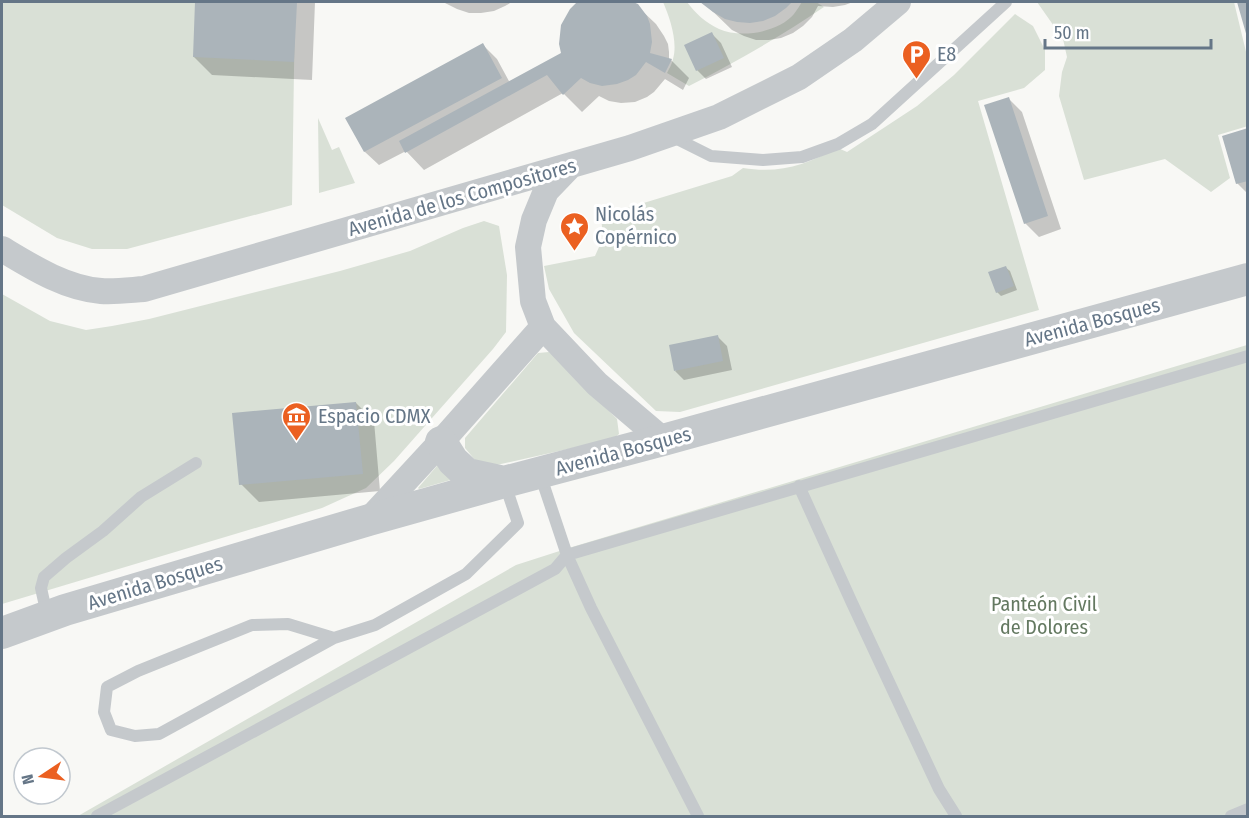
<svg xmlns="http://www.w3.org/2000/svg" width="1249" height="818" viewBox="0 0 1249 818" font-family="'Fira Sans Condensed',sans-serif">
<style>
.green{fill:#d9e0d6}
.shadow{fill:#0003}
.building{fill:#abb4ba}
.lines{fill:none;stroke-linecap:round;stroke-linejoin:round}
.service{stroke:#c5c9cc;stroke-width:12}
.minor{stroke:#c5c9cc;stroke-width:26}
.tertiary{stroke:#c5c9cc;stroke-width:32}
.labels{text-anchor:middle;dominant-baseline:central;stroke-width:6;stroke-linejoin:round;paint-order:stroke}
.poi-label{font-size:20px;fill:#657687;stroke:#fff;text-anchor:start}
.street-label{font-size:20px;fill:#657687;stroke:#fff}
.park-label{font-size:20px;fill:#647961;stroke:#fff}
</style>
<rect width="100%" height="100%" fill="#f8f8f5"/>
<path class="green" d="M2,2H295L292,205L127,249H92L57,238L2,205Z
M663,2H687C695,13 706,23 719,29C741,39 779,32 794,14C797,10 800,5 802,2H816L824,7C780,37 737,61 689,86L667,73C669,69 672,64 673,59C678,42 670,18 663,2Z
M1037,2H1234L1247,56L1248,126L1218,135L1230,178L1211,192L1165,159L1084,180L1059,96L1062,72L1067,57L1063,39Z
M1015,14L1033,26L1045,50V70L1024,88L978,101L1039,310L680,412L656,411L574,333L549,289L544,266L595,256L603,238L601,216L732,176L743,168C780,174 805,165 838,148L847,152L917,106L954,75Z
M318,118L332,150L339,147L355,183L319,193Z
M484,221L499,226L507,275L506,332L493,349L394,461L366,488L322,508L2,604V294L50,321L86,330L112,326L149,319L340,271L410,251L463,228Z
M1247,345V816H78L516,565L572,547Z
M549,352L560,361L617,419L619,434L613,439L492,466H480L465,448V438L538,353Z
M442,460L454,479L419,489L418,488Z"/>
<path class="shadow" d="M197,2H315L312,80L212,75L194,57Z
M443,2H512L505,6L494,11L481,13H469L457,9Z
M581,2H629L637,6L656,24L664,36L668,44L669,52V60H671L689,78L683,90L665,79L654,92L647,97L635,102L621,103L609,101L599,96L582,112L563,93L424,170L406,151L379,165L365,152L347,118L483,45L497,59L510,83L563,54L577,4Z
M703,2H853L845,5L833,7L818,6L812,17L803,26L793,33L781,38L769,40H756L744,36L732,30Z
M712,34L721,43L732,67L706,79L697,70Z
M1008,98L1022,112L1061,229L1039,237L1025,223Z
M1248,130V194L1237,183Z
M1005,267L1010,271L1017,290L1001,296L997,292Z
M717,336L727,346L732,370L684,380L675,371Z
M356,403L374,421L380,491L259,502L241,484Z"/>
<path class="building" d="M195,2H297L294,62L193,57Z
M577,2H633L638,4L647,16L650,24L652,42L650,53L672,59L665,73L646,62L636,75L628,80L617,84L602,86L590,83L581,78L563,95L547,75L405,153L399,141L561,53L559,44L561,25L570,9Z
M700,2H792L786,8L775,16L763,21L750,23L737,22L725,19L713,12Z
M1237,2H1248V37H1247Z
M712,32L724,58L696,71L684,45Z
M483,43L502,78L364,152L345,118Z
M1009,97L1048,216L1024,224L984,105Z
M1248,128V181L1236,184L1222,136Z
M1006,266L1014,286L996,293L988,272Z
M718,335L723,361L674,371L669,345Z
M356,402L363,474L239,485L232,413Z"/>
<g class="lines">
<path class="service" d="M671,136L711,156L763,160L802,157L838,144L872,124L1006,2
M540,474L567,555L591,608L698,816
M799,486L852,603L939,789L956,816
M47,615L41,588L44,577L66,558L103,531L141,497L196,463
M334,638L159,734L135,736L111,730L104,712L107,687L138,671L252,625L288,624L334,638L375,625L466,574L518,523L505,484
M97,816L555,569L567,555L1248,356
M1231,816L1248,809"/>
<path class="minor" d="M570,166L546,191L534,220L528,247L533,301L543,327L597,384L663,440
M2,249C32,267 65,288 101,291C115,292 130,290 144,289L630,148L719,117L799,77L853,40L898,2
M369,520L441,442L543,327"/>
<path class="tertiary" d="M441,442L453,461L467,474L504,482
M2,633L65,610L369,520L504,482L663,440L1248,279"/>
</g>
<defs>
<symbol id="parking-pin" viewBox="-11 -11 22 30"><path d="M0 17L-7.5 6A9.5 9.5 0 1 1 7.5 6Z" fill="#eb6021" stroke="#fff"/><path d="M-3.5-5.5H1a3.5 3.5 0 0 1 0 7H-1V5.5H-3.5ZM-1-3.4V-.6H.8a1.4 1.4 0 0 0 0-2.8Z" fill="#fff"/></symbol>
<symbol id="sight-pin" viewBox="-11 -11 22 30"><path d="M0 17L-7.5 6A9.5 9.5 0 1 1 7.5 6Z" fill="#eb6021" stroke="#fff"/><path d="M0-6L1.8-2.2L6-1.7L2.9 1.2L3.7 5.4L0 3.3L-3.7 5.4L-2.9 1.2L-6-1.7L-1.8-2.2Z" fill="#fff"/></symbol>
<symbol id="museum-pin" viewBox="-11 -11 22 30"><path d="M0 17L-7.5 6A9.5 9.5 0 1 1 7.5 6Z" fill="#eb6021" stroke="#fff"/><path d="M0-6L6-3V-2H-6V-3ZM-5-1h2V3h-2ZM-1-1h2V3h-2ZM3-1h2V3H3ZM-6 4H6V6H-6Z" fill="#fff"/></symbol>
</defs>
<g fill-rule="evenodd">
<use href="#parking-pin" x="900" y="38" width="33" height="45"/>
<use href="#sight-pin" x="558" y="210" width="33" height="45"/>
<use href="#museum-pin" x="280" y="400" width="33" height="45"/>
</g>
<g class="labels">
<g class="poi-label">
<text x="937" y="54">E8</text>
<text x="595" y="214">Nicolás<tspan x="595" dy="23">Copérnico</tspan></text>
<text x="318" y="416">Espacio CDMX</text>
</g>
<g class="street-label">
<text transform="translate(462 197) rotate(-16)">Avenida de los Compositores</text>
<text transform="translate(1092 322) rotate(-15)">Avenida Bosques</text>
<text transform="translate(623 451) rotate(-15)">Avenida Bosques</text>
<text transform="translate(155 583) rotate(-17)">Avenida Bosques</text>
</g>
<g class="park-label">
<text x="1044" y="604">Panteón Civil<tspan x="1044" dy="23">de Dolores</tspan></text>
</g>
</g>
<rect width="1249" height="818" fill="none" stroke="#657687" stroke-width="6"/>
<g transform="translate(42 776) rotate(257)"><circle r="28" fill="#ffffff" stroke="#c1c8cf" stroke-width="1.5"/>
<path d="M0-4.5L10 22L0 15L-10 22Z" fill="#eb6021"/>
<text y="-9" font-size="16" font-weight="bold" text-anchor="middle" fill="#657687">N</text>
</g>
<path d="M1045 39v9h166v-9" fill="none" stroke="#657687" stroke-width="3"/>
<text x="1054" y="39" font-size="18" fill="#657687" stroke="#ffffff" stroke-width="4.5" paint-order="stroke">50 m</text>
</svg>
